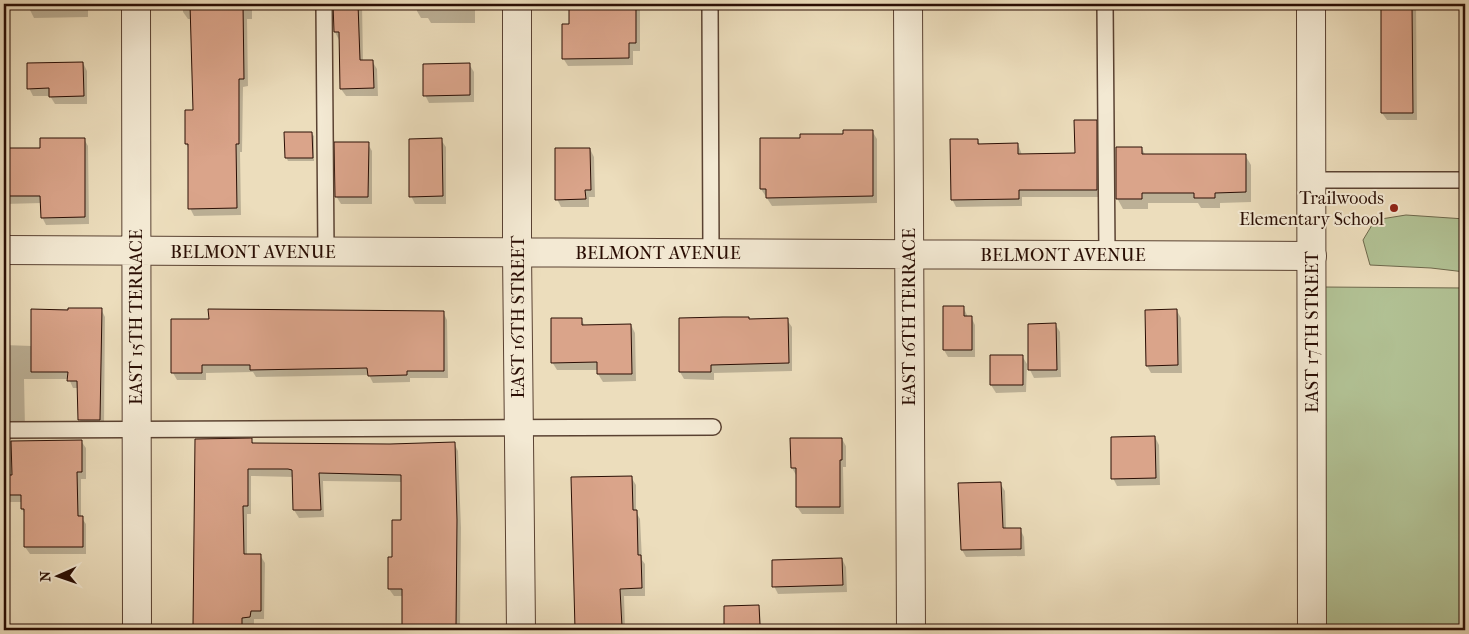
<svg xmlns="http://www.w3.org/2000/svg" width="1469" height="634" viewBox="0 0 1469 634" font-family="'IM FELL French Canon',serif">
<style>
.green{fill:#b2c295;stroke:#6e684c}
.shadow{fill:#0003}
.building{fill:#daa48a;stroke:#2a0e04}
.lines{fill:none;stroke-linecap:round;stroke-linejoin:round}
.service-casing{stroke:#5a4232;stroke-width:18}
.minor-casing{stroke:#5a4232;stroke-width:30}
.tertiary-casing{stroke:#5a4232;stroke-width:30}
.service{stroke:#f3e9d3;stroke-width:15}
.minor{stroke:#f3e9d3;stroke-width:28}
.tertiary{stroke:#f3e9d3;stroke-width:28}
.poi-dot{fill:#8f2418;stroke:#f3e9d3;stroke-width:2}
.labels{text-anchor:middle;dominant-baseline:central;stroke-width:4;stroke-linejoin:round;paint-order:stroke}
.poi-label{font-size:18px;fill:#2a0e04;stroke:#f3e9d3;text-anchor:end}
.street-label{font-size:18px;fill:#2a0e04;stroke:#f3e9d3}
</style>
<rect width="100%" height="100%" fill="#ecddbc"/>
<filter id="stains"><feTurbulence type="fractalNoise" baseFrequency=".004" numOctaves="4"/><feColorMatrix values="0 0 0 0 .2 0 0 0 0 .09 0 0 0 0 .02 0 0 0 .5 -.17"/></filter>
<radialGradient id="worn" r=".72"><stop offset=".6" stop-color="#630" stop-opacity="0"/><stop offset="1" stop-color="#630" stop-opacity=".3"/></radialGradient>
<path class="green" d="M1406,215L1465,219V272L1431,268L1370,265L1363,240L1375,220Z
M1323,287L1465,288V630H1325Z"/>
<path class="shadow" d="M30,4H88V17L34,18L30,10Z
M183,4H252V19H247L248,86L243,87L242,152H240L241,215L194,216L190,208L189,149L186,144L195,111L192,19H188L183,12Z
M334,4H362L363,61H372L377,69L378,96H346L341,89L339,40L335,32Z
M417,4H475V23H431L428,18H421L417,11Z
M571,4H640V51H633V65L568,66L563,58L571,25Z
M1382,4H1416L1417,120H1387L1382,113Z
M83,63L87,71V104H55L50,96H33L29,88Z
M469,64L474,72V102L429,103L425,95Z
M1096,121L1100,128L1101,197H1022V206L956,207L952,199L978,140L980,145L1018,144L1022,155L1076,154Z
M872,131L877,139V203L772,206L761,189L801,140Z
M311,133L314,136V161H288L286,157Z
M84,139L88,146L89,224L46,225L42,217V203L4,204V149H41Z
M441,140L446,147V204H415L411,196Z
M368,144L372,151V204H341L336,196Z
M590,149L594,157L595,197H589V207H561L557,199Z
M1142,149L1146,156L1245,155L1251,165V202L1220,203V208H1201L1198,203H1148V209H1123L1117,198Z
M963,307L968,317H971L975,325V357H948L944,350Z
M101,309L105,317L104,427H84L80,420L79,388H73L69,379H24L25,428L4,429V345L32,346V310Z
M1177,311L1181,318L1182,373H1151L1147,366Z
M443,312L447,320L448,378H410V382L373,383L369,375L256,377L253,372L206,373V380H177L173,373L172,320Z
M581,319L585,326L631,325L635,333L636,381L603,382L598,374V370H557L552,362Z
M750,320H787L792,327V371L714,373V380L684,379L680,372Z
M1055,324L1060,332L1061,377L1034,378L1030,370Z
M1022,356L1027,364L1026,392L996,393L991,385Z
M1155,437L1159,445L1160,485L1117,486L1113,478Z
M842,439L846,446V467H843L844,514H802L797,507L796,475L792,468Z
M251,440L254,444L318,445L454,443L458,451L461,528L460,630H403V596H394L389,589L394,558L402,521V482L323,481L324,517L299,518L294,510V477L251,476V514H247V555H260L265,563L264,619H254V625H246V630H197L194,626Z
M4,441H81L86,448V479H81V517L86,524V554H30L25,547V514L22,509V502H4Z
M631,477L636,485V512L640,519L642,560L645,564V596H624L625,630H576L572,478Z
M1000,483L1005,491L1006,529H1020L1024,537L1025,556L966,557L962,550Z
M842,559L846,567L847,592L778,594L774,586Z
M758,606L760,610L761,630H727L725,627Z"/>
<path class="building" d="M190,4H243L244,79H239V144H236L237,208L188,209V144H185V110H193Z
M333,4H358L360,60H373L374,88L340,89L339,32H334Z
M569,4H636V43H629V58L562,59V24H569Z
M1381,4H1412L1413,113H1381Z
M83,62L84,96L49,97V88L27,89V63Z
M470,63V95L423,96V64Z
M1074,120H1097V190H1019V199L951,200L950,139H978V144L1018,143V154L1075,153Z
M843,130H873V196L766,198V189H760V138H800V134H843Z
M284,132H312L313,158H285Z
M40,138H85V217L41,218L40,196H4V148H40Z
M442,138L443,196L409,197V139Z
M334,142H369L368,197H335Z
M1116,147H1142V154H1246V192L1215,193V198H1194V193H1142V199H1116Z
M555,148H590L591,190H585L586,199L555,200Z
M943,306H964V316H972V350H943Z
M68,308H102L100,420H78L77,381H67L68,372H31V309L68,310Z
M208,309L444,311V371H407V375L368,376L367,368L250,370V365H202V373H171V319H209Z
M1177,309L1178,365L1146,366L1145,310Z
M723,317H749V319L788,318L789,363L711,365V372H679V318Z
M551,318H582V325L631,324L632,374H597V362L551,363Z
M1056,323L1057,370H1028V324Z
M990,355H1023V385H990Z
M1155,436L1156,478L1111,479V437Z
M252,438V443L390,444L455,442L457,520L456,628L402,629V589H388V557H392V520H401V475L319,473L321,510H293L292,470L288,469H248V506H243L244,554H261V611H251L250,617L242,618V626H193L195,439Z
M790,438H842V460H840V507H796V468H791Z
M82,440V472H77L78,516H83V547H24V509H21V495H4V475H12L11,441Z
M632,476L633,510H637L638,555H641L642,588L620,589L622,627L575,629L571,477Z
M1001,482L1003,528H1021V549L961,550L958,483Z
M842,558L843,585L772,587V560Z
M759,605L760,626L724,627V606Z"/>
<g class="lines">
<defs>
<path id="service" d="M324,4L326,252
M710,4L711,253
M1105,4L1107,255
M1311,180H1465
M4,430L713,427"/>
<path id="minor" d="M136,4L137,630
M517,4V252L521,630
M908,4L911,630
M4,250L1312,256"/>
<path id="tertiary" d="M1311,4L1312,630"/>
</defs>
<use href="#service" class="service-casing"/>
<use href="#minor" class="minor-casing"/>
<use href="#tertiary" class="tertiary-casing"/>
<use href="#service" class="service"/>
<use href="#minor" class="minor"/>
<use href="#tertiary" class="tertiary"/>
</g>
<circle class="poi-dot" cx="1394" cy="208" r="5"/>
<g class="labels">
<g class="poi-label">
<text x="1384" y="198">Trailwoods<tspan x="1384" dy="21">Elementary School</tspan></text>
</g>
<g class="street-label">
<text x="253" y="252">BELMONT AVENUE</text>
<text x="658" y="253">BELMONT AVENUE</text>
<text x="1063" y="255">BELMONT AVENUE</text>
<text transform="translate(136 317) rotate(-90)">EAST 15TH TERRACE</text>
<text transform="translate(518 317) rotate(-90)">EAST 16TH STREET</text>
<text transform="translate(909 317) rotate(-90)">EAST 16TH TERRACE</text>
<text transform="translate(1312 332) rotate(-90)">EAST 17TH STREET</text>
</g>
</g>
<rect width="1469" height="634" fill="none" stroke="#ecddbc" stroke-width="20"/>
<rect x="5" y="5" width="1459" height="624" fill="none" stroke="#2a0e04" stroke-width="2.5"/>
<rect x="10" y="10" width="1449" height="614" fill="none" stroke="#2a0e04"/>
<g transform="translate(58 576) rotate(268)" stroke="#f3e9d3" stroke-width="4" paint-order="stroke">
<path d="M0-4L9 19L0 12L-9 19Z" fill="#2a0e04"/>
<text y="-8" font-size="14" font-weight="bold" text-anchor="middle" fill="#2a0e04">N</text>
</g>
<rect width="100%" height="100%" filter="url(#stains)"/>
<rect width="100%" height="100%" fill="url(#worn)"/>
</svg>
